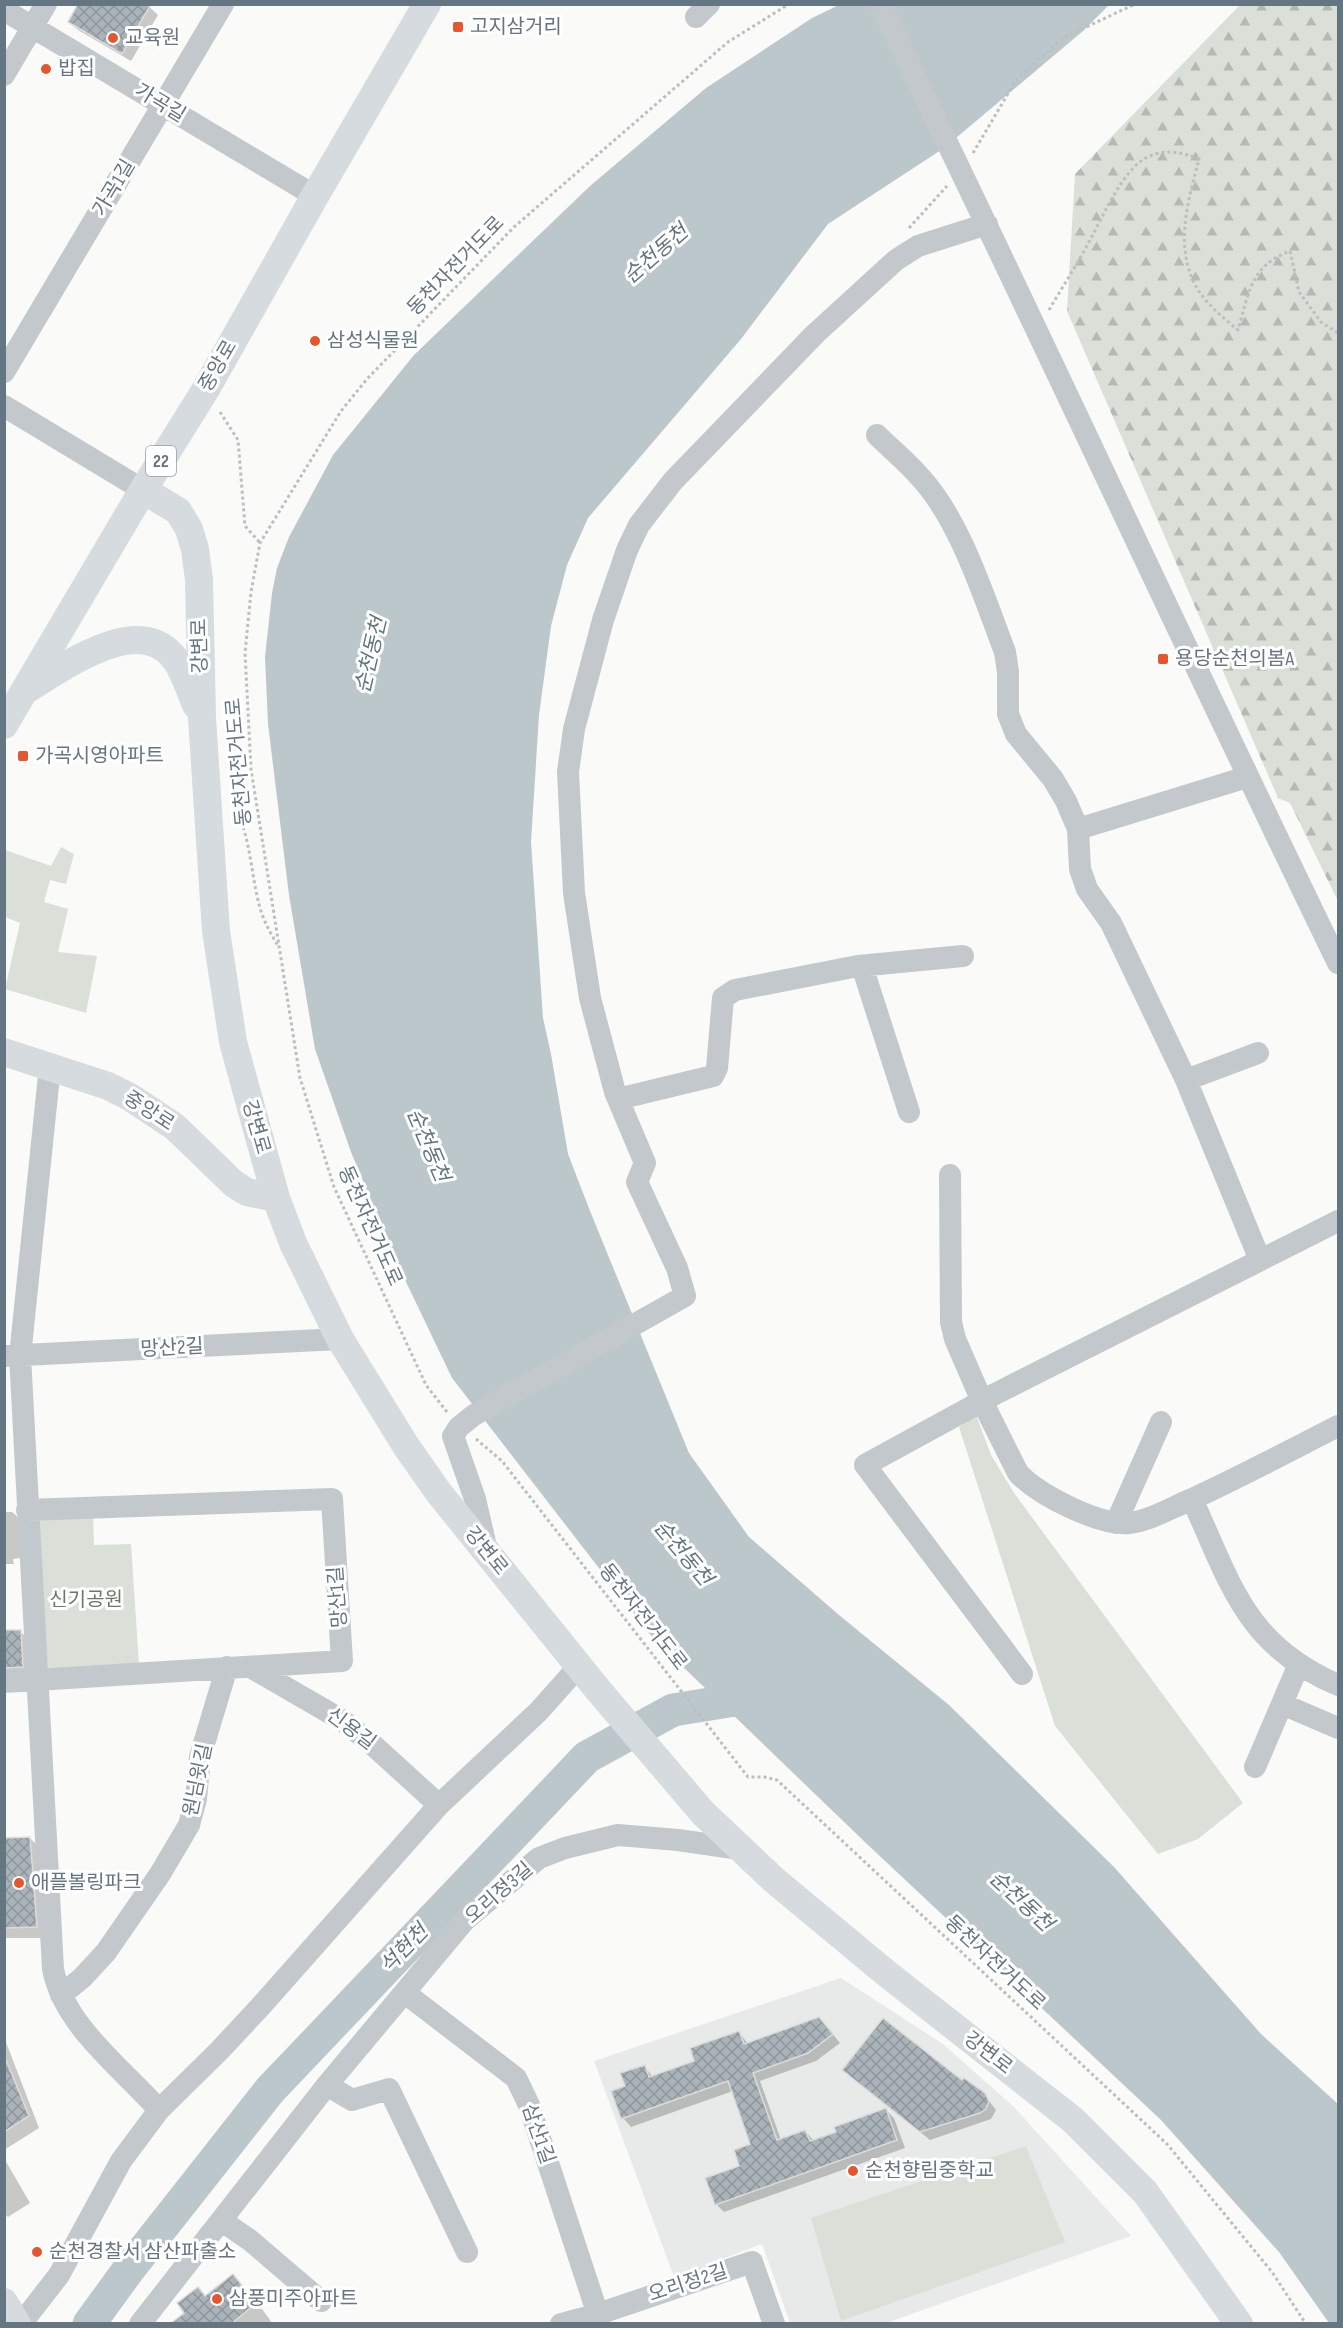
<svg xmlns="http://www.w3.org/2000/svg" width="1343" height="2328" viewBox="0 0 1343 2328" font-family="'Sofia Sans Condensed','Noto Sans KR',sans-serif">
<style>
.built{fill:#e8e9e9}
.forest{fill:url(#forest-firs)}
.park{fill:#dadfd7}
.water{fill:#bbc7cb}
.shadow{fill:#0003}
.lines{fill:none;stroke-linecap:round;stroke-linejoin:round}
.river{stroke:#bbc7cb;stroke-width:33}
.building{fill:url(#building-cross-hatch);stroke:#dcdcda;stroke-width:1.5}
.path{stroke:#bbbfc2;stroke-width:3;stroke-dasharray:3 3;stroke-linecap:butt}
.minor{stroke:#c3c8cc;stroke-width:22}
.major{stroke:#d6dbdf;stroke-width:28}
.poi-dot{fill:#e4572e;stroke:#fff;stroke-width:2}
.labels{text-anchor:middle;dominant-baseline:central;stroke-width:6;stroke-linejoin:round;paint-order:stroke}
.shield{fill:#fff;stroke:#939fa8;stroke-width:1.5}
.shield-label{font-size:18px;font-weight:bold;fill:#657683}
.poi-label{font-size:20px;fill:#657683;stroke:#fff;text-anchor:start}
.street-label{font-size:20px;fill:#657683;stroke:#fff}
.park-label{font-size:20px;fill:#687a64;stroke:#fff}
.water-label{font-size:21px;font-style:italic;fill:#60757c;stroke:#fff}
</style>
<defs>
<pattern id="forest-firs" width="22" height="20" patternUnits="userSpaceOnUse" patternTransform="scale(1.5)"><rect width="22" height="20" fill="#dadfd7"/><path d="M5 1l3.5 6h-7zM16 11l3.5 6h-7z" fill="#b4b9b4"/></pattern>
<pattern id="building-cross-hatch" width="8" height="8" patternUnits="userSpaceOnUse" patternTransform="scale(1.5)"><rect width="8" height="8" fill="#aab3b9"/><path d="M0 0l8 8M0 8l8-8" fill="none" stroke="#8e969c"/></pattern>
</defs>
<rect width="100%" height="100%" fill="#fafaf8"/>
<path class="built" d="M841,1978L943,2044L1013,2106L1131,2236L886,2323H790L762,2244L674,2277L594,2061Z"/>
<path class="forest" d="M1240,5H1338V901L1290,803L1278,798L1067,311L1075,174Z"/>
<path class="park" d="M61,847L74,854L66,884L50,880L44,902L68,909L58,952L97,956L86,1013L5,989L20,923L5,917V850L51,866Z
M976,1415L991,1455L1014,1493L1243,1803L1198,1839L1158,1854L1055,1726L959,1427Z
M93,1512L94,1545L131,1544L139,1665L48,1670L32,1516Z
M1026,2146L1065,2242L841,2321L811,2218Z"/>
<path class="water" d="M841,4L1109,5L1083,31L944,148L828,224L741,339L588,518L567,565L551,626L539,715L531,842L543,1018L551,1054L568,1154L590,1211L689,1453L749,1537L839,1615L949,1705L1114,1867L1261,2034L1338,2104V2323H1329L1279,2252L1161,2120L867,1844L653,1638L452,1378L396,1261L351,1152L315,1049L289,895L268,724L265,657L272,593L277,568L289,537L333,455L414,355L590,186L706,88L812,18Z"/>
<path class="shadow" d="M146,4L158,15L131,61L78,30L69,22Z
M4,1512H12L20,1519V1558L13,1559L14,1564H4Z
M4,1632H21L26,1637L28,1672L7,1673L4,1670Z
M30,1838L41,1849L48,1938H4V1840Z
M827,2027L840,2043L816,2061L760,2081L781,2140L805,2131L814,2141L838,2133L886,2110L894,2118L905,2148L724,2212L716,2204L741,2167L752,2145L733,2091L631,2127L623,2118L613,2092L627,2087L644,2066L653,2077L696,2062L739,2032L748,2044Z
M4,2037L39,2128L4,2150Z
M844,2070L962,2082L984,2094L996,2110L991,2119L930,2140Z
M4,2158L30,2203L8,2217L4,2213Z
M233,2276L249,2292L271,2321L268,2324H173L186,2313L198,2289L207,2297Z"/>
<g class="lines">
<path class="river" d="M89,2324L129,2269L270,2090L587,1757L673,1710L765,1695"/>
</g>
<path class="building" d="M78,4H151L122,54L68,22Z
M4,1630H21L23,1667L4,1668Z
M30,1837L37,1927L4,1928V1838Z
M819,2017L833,2034L808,2053L753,2073L777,2140L805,2130L810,2141L836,2132L834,2127L886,2108L897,2140L715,2205L705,2178L739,2166L734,2150L750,2144L728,2081L621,2119L611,2091L625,2086L620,2073L645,2065L649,2077L694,2061L690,2048L739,2031L744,2044Z
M883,2018L962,2080L964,2078L985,2093L989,2101L986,2109L980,2113L920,2132L842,2070Z
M4,2055L29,2116L4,2132Z
M233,2274L256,2303L231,2324H170L184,2313L177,2303L198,2287L205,2296Z"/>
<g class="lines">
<path class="path" d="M973,153L1016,80L1063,38L1135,4
M909,228L947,186
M1049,310C1063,286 1078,263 1091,238C1104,215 1124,166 1150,156C1167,149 1182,152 1199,159C1189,197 1176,240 1192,278C1200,299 1221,316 1238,330C1249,293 1250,266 1290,251L1299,292L1321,322L1338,333
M220,412L238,440L245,526L260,543
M231,800C251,832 250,872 260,908C264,922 271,934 278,946
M447,1412L426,1385L334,1187L300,1078L251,769L245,653L251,592L260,543L341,411L367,379L514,227L728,42L789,4
M476,1439L502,1461L748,1777H764L777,1780L1167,2144L1272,2272L1306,2324"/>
<path class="minor" d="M880,4C1036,323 1183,645 1338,963
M4,10L315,196
M696,17L709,4
M4,75L46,4
M4,372L223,4
M4,406L143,490
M877,435C891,449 907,462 920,477C960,520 984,597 1005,652L1008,672V714L1016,734L1053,779L1066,801L1078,829L1080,869L1087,889L1111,923L1186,1080L1260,1260
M1078,829L1247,777
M862,966L909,1112
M50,1066L20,1356L53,1969C64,2026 122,2068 159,2110
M1186,1080L1258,1053
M618,1099L713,1076L717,1068L723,998L735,990L858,966L963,956
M950,1175L951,1322L955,1339L982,1401L1018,1473C1038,1495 1100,1526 1129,1523C1151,1520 1171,1508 1190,1500C1240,1477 1289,1451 1338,1426
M4,1356L340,1339
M1192,1499C1231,1584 1245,1645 1338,1685
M1116,1523L1161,1422
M487,1551L475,1499L453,1436L459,1427L474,1415L685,1296L677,1268L637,1182L645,1163L615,1092L590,998L574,893L568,772L574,729L603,620L627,550L639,525L673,481L815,334L896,260L918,246L987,224
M252,1668L342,1720L373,1745L439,1805
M1022,1674L865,1465L995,1394L1338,1221
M4,1682L342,1661L332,1499L27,1510
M1282,1704L1338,1728
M1255,1767L1299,1664
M405,1993L516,2078L529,2105L601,2324
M61,1995L82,1978L106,1952L160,1874L189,1825L196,1799L200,1757L227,1667
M327,2085L352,2100L389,2089L467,2252
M222,2221L251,2241L321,2301
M21,2324L59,2275L121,2161L159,2110L219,2051L261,2006L439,1805L539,1711L579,1666
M140,2324L327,2085L465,1920L539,1858L565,1848L618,1835L678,1840L740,1849
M561,2324L598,2314L752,2262L774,2324"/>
<path class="major" d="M143,490L178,511L189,529L195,549L199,580L202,718L216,931L233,1042L276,1198L293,1243L340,1339L406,1446L439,1493L599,1691L703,1813L774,1880L886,1973L1073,2120L1145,2192L1239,2324
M26,690C63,668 142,608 177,662C185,675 190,691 196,705
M4,725L143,490L206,389L315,196L427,4
M4,1052L108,1086L130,1097L175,1127L234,1184L247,1192L276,1198
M4,2302L17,2324"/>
</g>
<g class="poi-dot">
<rect x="452" y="21" width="12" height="12" rx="3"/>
<circle cx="113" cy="38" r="6"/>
<circle cx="46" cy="69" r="6"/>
<circle cx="315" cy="341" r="6"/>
<rect x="1157" y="653" width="12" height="12" rx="3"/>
<rect x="17" y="750" width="12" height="12" rx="3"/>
<circle cx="19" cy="1883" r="6"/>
<circle cx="853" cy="2171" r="6"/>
<circle cx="37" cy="2252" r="6"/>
<circle cx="217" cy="2299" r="6"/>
</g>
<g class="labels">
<rect class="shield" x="146" y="446" width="30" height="30" rx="4.5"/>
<g class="shield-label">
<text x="161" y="461">22</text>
</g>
<g class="poi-label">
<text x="470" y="27">고지삼거리</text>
<text x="125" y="38">교육원</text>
<text x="58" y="69">밥집</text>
<text x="327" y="341">삼성식물원</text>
<text x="1175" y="659">용당순천의봄A</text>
<text x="35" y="756">가곡시영아파트</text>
<text x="31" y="1883">애플볼링파크</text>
<text x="865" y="2171">순천향림중학교</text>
<text x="49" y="2252">순천경찰서 삼산파출소</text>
<text x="229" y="2299">삼풍미주아파트</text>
</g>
<g class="street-label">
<text transform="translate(160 103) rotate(31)">가곡길</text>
<text transform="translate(114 188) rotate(-59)">가곡1길</text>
<text transform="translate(456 266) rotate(-46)">동천자전거도로</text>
<text transform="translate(218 366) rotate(-60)">중앙로</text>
<text transform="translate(200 646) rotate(-91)">강변로</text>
<text transform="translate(239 762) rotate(-95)">동천자전거도로</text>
<text transform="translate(149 1111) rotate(33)">중앙로</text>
<text transform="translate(256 1127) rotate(74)">강변로</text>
<text transform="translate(370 1226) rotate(66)">동천자전거도로</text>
<text transform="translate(172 1348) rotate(-3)">망산2길</text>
<text transform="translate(486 1551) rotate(51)">강변로</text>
<text transform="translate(338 1597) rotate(-94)">망산1길</text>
<text transform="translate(643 1617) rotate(52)">동천자전거도로</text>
<text transform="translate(351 1729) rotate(37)">신용길</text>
<text transform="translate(198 1780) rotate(-78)">원님윗길</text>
<text transform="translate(499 1893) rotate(-41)">오리정3길</text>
<text transform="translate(995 1963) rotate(43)">동천자전거도로</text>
<text transform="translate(988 2053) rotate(38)">강변로</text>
<text transform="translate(538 2134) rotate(71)">삼산1길</text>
<text transform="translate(688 2283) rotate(-18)">오리정2길</text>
</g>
<g class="park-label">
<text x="86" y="1600">신기공원</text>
</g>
<g class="water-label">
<text transform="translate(656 254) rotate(-41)">순천동천</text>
<text transform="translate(371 655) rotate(-77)">순천동천</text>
<text transform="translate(428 1145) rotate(67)">순천동천</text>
<text transform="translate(683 1553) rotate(50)">순천동천</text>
<text transform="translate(1021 1901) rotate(43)">순천동천</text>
<text transform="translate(404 1949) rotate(-46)">석현천</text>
</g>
</g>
<rect width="1343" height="2328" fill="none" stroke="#657683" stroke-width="12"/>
</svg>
